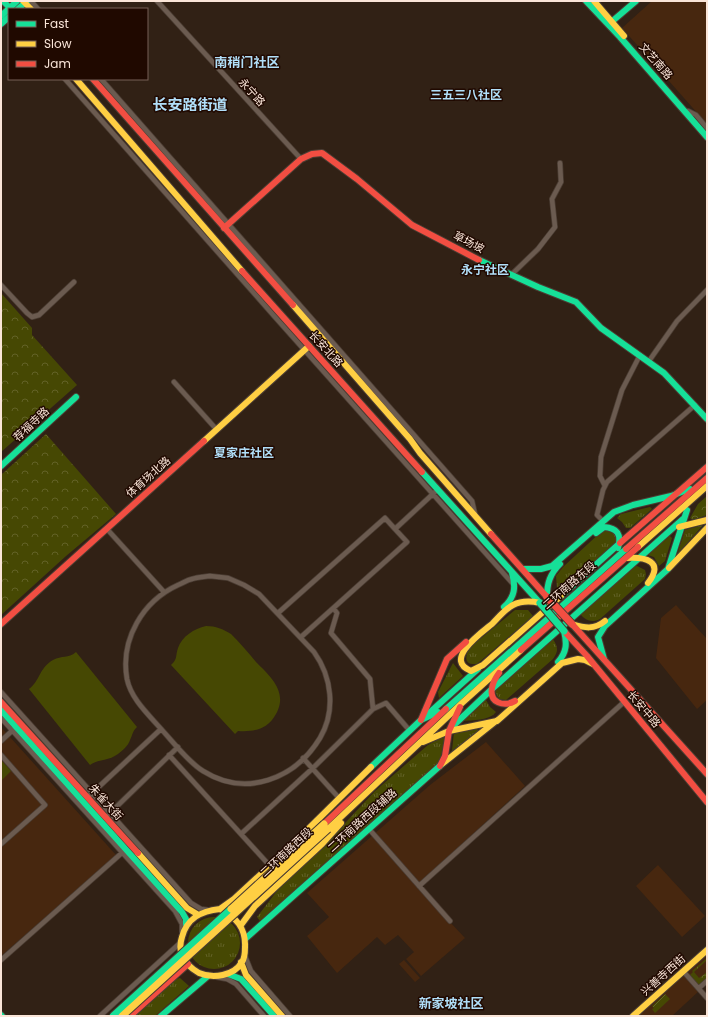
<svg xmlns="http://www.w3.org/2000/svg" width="708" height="1017" viewBox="0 0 708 1017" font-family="Poppins,'Noto Sans SC',sans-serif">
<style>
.built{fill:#47270f}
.grass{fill:url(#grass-tufts)}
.forest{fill:url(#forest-crowns)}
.garden{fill:url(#garden-furrows)}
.pitch{fill:#464803}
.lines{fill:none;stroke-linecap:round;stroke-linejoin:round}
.street-casing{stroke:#4b3d33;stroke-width:6}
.fast-casing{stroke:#4b3d33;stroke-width:8}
.slow-casing{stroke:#4b3d33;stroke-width:8}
.jam-casing{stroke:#4b3d33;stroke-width:8}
.street{stroke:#6b5b50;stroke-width:4.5}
.fast{stroke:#16e098;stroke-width:6}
.slow{stroke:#ffcf43;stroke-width:6}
.jam{stroke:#f24e42;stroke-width:6}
.fast-bridge-casing{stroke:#4b3d33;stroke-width:9;stroke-linecap:butt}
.slow-bridge-casing{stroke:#4b3d33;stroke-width:9;stroke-linecap:butt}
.jam-bridge-casing{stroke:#4b3d33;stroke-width:9;stroke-linecap:butt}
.fast-bridge{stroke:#16e098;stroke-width:7}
.slow-bridge{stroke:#ffcf43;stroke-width:7}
.jam-bridge{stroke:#f24e42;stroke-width:7}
.labels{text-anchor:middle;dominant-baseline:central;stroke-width:3;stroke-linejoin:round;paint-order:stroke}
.street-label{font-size:11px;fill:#fae5d8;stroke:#200900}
.neighbourhood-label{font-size:12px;font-weight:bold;fill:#b1dff9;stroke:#200900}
.quarter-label{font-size:13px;font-weight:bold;fill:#b1dff9;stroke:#200900}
.district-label{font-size:15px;font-weight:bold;fill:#b1dff9;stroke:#200900}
</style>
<defs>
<pattern id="grass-tufts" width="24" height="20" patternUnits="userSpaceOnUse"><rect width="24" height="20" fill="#464803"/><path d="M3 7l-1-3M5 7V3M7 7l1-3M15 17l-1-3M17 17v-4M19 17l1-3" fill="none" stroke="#626227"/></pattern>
<pattern id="forest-crowns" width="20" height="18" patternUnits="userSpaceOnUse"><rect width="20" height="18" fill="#464803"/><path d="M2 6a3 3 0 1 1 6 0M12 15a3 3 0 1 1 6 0" fill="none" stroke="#626227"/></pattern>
<pattern id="garden-furrows" width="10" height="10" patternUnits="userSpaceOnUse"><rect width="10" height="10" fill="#464803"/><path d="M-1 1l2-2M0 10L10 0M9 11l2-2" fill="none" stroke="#626227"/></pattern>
</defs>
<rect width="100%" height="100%" fill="#312115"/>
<path class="built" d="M652,1H707V124L622,28Z
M676,605L707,639V700L697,709L656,658L661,618Z
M1,727L116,855L1,956Z
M486,742L525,786L416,886L465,938L421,976L406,959L414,952L398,935L385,945L377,937L337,973L307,936L329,917L307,893L430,785Z
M658,865L705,916L682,937L636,886Z
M707,954V983L699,991L672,1016H638Z
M404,960L420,978L415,982L399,964Z"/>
<path class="grass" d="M650,507L652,509L630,528H626L622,522L617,518L621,514Z
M703,525L677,555L685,530Z
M602,531H614L617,541L560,592L557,588L556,576L563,567Z
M669,535L672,538L665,561L659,566L654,557L648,555Z
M637,566L645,570L646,574L645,579L600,619C592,623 586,621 580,614L632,567Z
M515,610H528L533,616L477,664C464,665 465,658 469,648Z
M552,638C558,646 559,651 553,659L506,700L499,699L495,692L497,687Z
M453,663L463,676L439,698L438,692Z
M483,700H486L490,707L496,712C489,721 473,720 462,721V719Z
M477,729L480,732L452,751L454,732Z
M446,735L440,761L278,907L260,921L257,917L280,887L319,851L375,791L428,745Z
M188 943a26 26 0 1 1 52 0a26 26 0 1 1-52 0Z
M180,978L189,986L155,1016H132L172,980Z"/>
<path class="forest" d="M1,293L32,328V335L77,385L1,452Z
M46,434L116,514L66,556L1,615V475Z
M707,496V515L693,520L690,518L698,504Z
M707,958V960L694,972L699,978L707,972V979L698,985L689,976L693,972L692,971Z"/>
<path class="garden" d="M665,994L670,999L655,1013L652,1009L654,1008L652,1006Z"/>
<path class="pitch" d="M206,626C216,626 223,629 231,634C240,643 248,652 256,662C273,679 291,695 272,720C264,730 251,732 238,731L235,734L171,665C178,658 175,657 178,648C182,636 194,629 206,626Z
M76,652L137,727C132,732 133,734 130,740C128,746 123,750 118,754C109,761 98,759 90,765L29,689C40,681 39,668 53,660C62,655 68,659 76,652Z
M1,760L11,771L1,781Z"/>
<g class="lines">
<defs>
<path id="street" d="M31,1L38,9
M157,1L301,159
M65,79L275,317L514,585
M101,79L472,501L475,514
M688,111L696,115L707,128
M511,275L538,249L555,227L552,199L561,182L560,163
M1,285L27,313L32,317L39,315L74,282
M649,361L677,321L707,290
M174,382L217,430
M605,486L600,476L601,457L622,390L640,355
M603,521L597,515L603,490L607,482L695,405
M107,529L164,592
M210,576L228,578L244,585L259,594L314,652C332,677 336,711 320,738C295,779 246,798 203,771C188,762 174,743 162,730C149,715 131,699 127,679C120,639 143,601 178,585C183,583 187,580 192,579C198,577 204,577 210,576Z
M278,613L385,518L395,529L435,492
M301,637L407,542L395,529
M1,692L191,903L201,909L208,910
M373,709L386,703L410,731
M1,718L175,911L182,924V932
M1,741L14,729
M1,755L45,805L1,844
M169,755L270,866
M303,758L339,798
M90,795L161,729
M108,815L178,747
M369,829L450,921
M241,834L313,768L373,709L370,679L331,633L337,613L334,609
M419,886L624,702
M245,956L251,971L290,1016
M1,960L124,851
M683,971L707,998
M216,977L227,979L236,984L264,1016
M699,988L707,981
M100,1016L180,943"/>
<path id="fast" d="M3,1L11,9
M586,1L620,37L707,137
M18,9L27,1
M1,16L17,1
M1,24L9,17
M609,24L636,1
M479,260L538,287L576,302L601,328L664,373L707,419
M1,466L76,397
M422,472L540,603
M596,533L604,527C617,528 622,534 618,548
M523,569H541L552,566L614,512L633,505L671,496L690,489
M561,596L620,543
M547,597C547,583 550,574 560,564
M504,607C515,597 516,587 512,573
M604,659L598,637L605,626L668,569L687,510
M558,662C567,652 567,643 564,631
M446,709L626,549
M1,710L182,912L186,919V924
M428,714L478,669
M454,725L492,689L683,519
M371,767L421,720L438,712
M245,939L442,764
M228,974L241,979L274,1016
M1,1015L2,1016
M161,1016L208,976"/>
<path id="slow" d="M23,1L31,9
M594,1L624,36
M76,79L242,271
M293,305L410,439L420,453L491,534
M204,441L309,346
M679,527L707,520
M638,547L707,486
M627,558C645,557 665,561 648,583
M669,568L707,528
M540,603C531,601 521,601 513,605C505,609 498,618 492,624C481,633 443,660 471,671L483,665L561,596
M572,624C585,628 594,630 605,621
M423,742L449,731L497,721L562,663L578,659L585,660L593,664
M442,764L496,721
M328,829L462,703L521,650
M138,853L187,908L197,914
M220,909C236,917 246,928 245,947C245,951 245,958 242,962C234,976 213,979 199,973C192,969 185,963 182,955C180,950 180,943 182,937C187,918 201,911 220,909Z
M220,909L234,899L287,850L371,767
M241,925L255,906L322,844L341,823
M241,962L246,975L282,1016
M633,1016L707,950"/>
<path id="jam" d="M93,79L293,305
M224,228L301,159L312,154L322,153L357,179L412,225L479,260
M242,271L422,472
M491,534L547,597
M620,543L707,467
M626,549L707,478
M1,624L204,441
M572,624L707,774
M564,631L587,656L707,802
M521,650L638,547
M499,673C496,677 493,682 492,688C489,703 504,707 515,701
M1,702L138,853
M421,720L447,659L466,642
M440,766L445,756L449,731L460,707
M324,824L446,709
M130,1016L188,964"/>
</defs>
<use href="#street" class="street-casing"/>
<use href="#fast" class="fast-casing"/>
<use href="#slow" class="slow-casing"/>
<use href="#jam" class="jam-casing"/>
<use href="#street" class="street"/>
<use href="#fast" class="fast"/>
<use href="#slow" class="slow"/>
<use href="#jam" class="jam"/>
<defs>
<path id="fast-bridge" d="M540,603L564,631
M113,1016L231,909"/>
<path id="slow-bridge" d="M231,909L324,824
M122,1016L328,829"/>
<path id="jam-bridge" d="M547,597L572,624"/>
</defs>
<use href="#fast-bridge" class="fast-bridge-casing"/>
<use href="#slow-bridge" class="slow-bridge-casing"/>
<use href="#jam-bridge" class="jam-bridge-casing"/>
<use href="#fast-bridge" class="fast-bridge"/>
<use href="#slow-bridge" class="slow-bridge"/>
<use href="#jam-bridge" class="jam-bridge"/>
</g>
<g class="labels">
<g class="street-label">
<text transform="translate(656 61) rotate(49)">文艺南路</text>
<text transform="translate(252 92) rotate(48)">永宁路</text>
<text transform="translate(469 242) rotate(27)">草场坡</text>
<text transform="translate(326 349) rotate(48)">长安北路</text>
<text transform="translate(31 424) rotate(-43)">荐福寺路</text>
<text transform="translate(148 477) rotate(-42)">体育场北路</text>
<text transform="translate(569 585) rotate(-41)">二环南路东段</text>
<text transform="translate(644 709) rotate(50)">长安中路</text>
<text transform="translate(106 802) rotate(48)">朱雀大街</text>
<text transform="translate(362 820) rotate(-42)">二环南路西段辅路</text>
<text transform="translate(286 852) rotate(-43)">二环南路西段</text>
<text transform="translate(663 975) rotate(-42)">兴善寺西街</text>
</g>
<g class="neighbourhood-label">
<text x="466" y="94">三五三八社区</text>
<text x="485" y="269">永宁社区</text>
<text x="244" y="452">夏家庄社区</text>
</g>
<g class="quarter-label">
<text x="247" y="62">南稍门社区</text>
<text x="451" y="1003">新家坡社区</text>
</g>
<g class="district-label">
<text x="190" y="104">长安路街道</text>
</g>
</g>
<rect width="708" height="1017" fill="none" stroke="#fae5d8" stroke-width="4"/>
<rect x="8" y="8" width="140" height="72" fill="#200900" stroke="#776156"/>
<rect x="16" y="21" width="20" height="6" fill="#16e098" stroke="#776156"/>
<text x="44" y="28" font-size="12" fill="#fae5d8">Fast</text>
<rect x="16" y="41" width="20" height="6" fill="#ffcf43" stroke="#776156"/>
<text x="44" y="48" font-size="12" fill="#fae5d8">Slow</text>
<rect x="16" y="61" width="20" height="6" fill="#f24e42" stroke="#776156"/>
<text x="44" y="68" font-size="12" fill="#fae5d8">Jam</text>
</svg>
